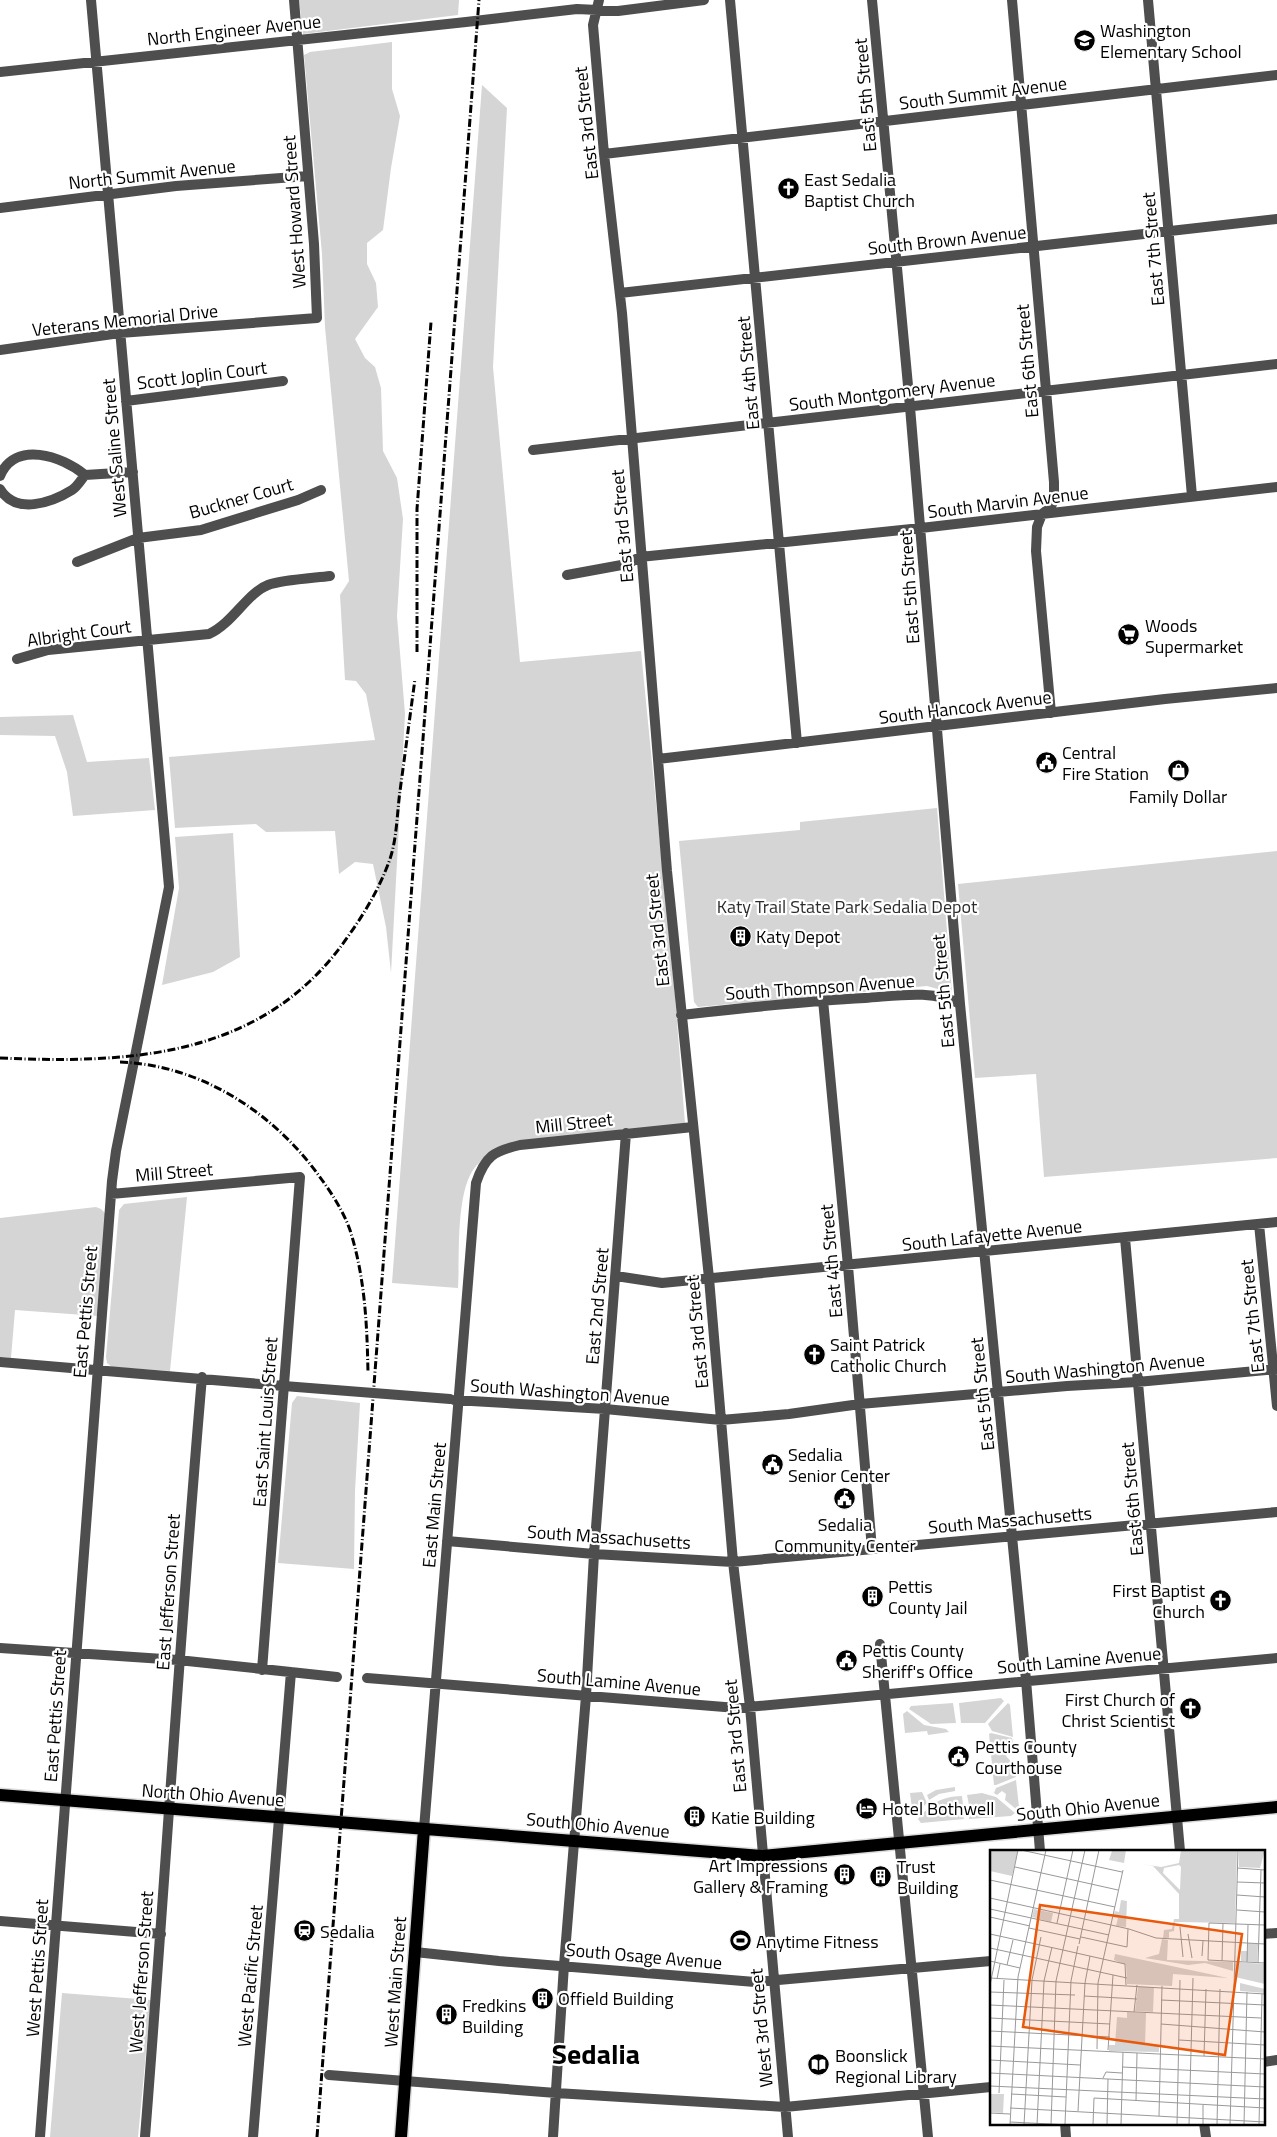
<svg xmlns="http://www.w3.org/2000/svg" width="1277" height="2137" viewBox="0 0 1277 2137" font-family="'Titillium Web',sans-serif">
<style>
.green{fill:#d5d5d5}
.lines{fill:none;stroke-linecap:round;stroke-linejoin:round}
.major-casing{stroke:#dbdbdb;stroke-width:15}
.minor{stroke:#4e4e4e;stroke-width:10}
.major{stroke:#000;stroke-width:12}
.rail{stroke:#000;stroke-width:3;stroke-dasharray:8 2.5 1 2.5;stroke-linecap:butt}
.minor-bridge{stroke:#4e4e4e;stroke-width:10}
.labels{text-anchor:middle;dominant-baseline:central;stroke-width:4.5;stroke-linejoin:round;paint-order:stroke}
.street-label{font-size:18px;fill:#000;stroke:#fff}
.poi-label{font-size:18px;fill:#000;stroke:#fff;text-anchor:start}
.park-label{font-size:18px;fill:#2c2c2c;stroke:#fff}
.town-label{font-size:28px;font-weight:bold;fill:#000;stroke:#fff}
.inset-road{fill:none;stroke:#999;stroke-width:1}
.view{fill:#e8590c;fill-opacity:0.15;stroke:#e8590c;stroke-width:2.5}
.inset-edge{fill:none;stroke:#000;stroke-width:2.5}
</style>
<rect width="100%" height="100%" fill="#fff"/>
<path class="green" d="M299,0H459L458,15L303,34Z
M392,42V89L400,116L391,168L383,230L367,243V264L376,283L378,307L355,339L365,358L375,367L381,388L383,451L397,478L403,519L397,616L405,714L391,973L386,927L373,864L355,862L339,874L335,831L266,832L256,824L175,828L169,757L375,740L366,694L356,681L345,680L340,595L349,581L325,327L322,254L304,55L310,52Z
M482,85L507,108L493,367L520,662L641,651L675,996L685,1124L507,1150C496,1154 485,1156 476,1166C455,1190 460,1256 458,1288L392,1283Z
M73,715L87,762L149,758L155,810L73,816L67,772L55,736L0,735V717Z
M937,808L952,993L927,986L698,1007L694,1002L679,841L800,830V822Z
M233,833L240,957L213,972L162,985L179,888L175,837Z
M1277,851V1158L1044,1177L1036,1074L975,1078L958,884Z
M187,1197L170,1371L112,1367L107,1363L106,1357L119,1210L124,1204Z
M96,1207L101,1209L106,1214L98,1316L15,1310L11,1358L0,1357V1218Z
M297,1396L360,1403L355,1491L354,1569L278,1563L292,1403Z
M1001,1698L1004,1701L985,1723H961L959,1703Z
M953,1703L956,1723L931,1724L909,1709L911,1706Z
M1008,1703L1010,1705L1013,1737L992,1731L988,1724Z
M907,1711L924,1725L946,1729L949,1732L928,1735L927,1731L905,1733L903,1714Z
M991,1733L1012,1738L1013,1743L1006,1756L1015,1766L1016,1777L996,1785H994L989,1734Z
M1016,1780L1019,1807L1016,1809L1005,1800L1006,1794L1002,1791L997,1795L994,1793L996,1788Z
M955,1787V1791L939,1794L929,1800L927,1795L936,1790Z
M922,1792L927,1803L913,1816L910,1793Z
M982,1793L996,1797L1015,1813L1011,1816L969,1819L970,1810L967,1795Z
M962,1796L963,1805L961,1810L964,1819L921,1823L918,1819C932,1803 940,1797 962,1796Z
M62,1993L151,2000L138,2137H50Z"/>
<g class="lines">
<defs>
<path id="major" d="M0,1795L762,1856L1277,1807
M401,2137L424,1829"/>
</defs>
<use href="#major" class="major-casing"/>
<path class="minor" d="M599,0L593,25L604,154L622,313L667,871L709,1278L733,1562L750,1707L788,2137
M730,0L797,743
M872,0L910,407L960,1004L1026,1680L1040,1851
M1012,0L1054,482V498L1051,507L1042,514L1037,527L1036,551L1051,713
M1148,0L1192,496
M0,72L466,22L577,9L618,11L704,0
M604,154L1277,75
M0,208L176,186L308,176
M620,293L1277,219
M0,350L120,333L317,318L314,244L294,0
M126,401L283,381
M533,450L1277,364
M85,475L133,472
M0,476C15,440 62,456 85,475C81,480 77,487 72,490C51,503 16,515 0,489
M77,562L138,538L201,530L298,500L321,490
M567,575L627,564L640,557L921,528L1277,487
M17,659L48,650L209,634C233,623 247,593 268,585C281,580 314,578 330,576
M658,759L1165,699L1277,688
M823,1000L848,1266L872,1549
M681,1015C743,1008 804,1001 865,998C896,996 933,989 960,1004
M111,1194L300,1177L262,1670
M1259,1224L1277,1406
M1125,1238L1180,1851
M616,1276L662,1283L1277,1222
M0,1362L284,1386
M454,1400L605,1409L721,1420L789,1414L860,1404L1067,1386L1137,1382L1277,1369
M447,1541L594,1554L733,1562L1277,1512
M880,1644L928,2137
M0,1648L178,1660L337,1677
M367,1678L737,1708L1277,1658
M424,1829L476,1183C485,1156 494,1151 520,1145L693,1127
M0,1921L161,1934
M1263,1934L1277,1933
M415,1952L499,1961L755,1982L991,1961
M1263,2062L1277,2060
M329,2075L556,2093L785,2107L991,2087
M1065,2123L1066,2137
M1204,2123L1206,2137
M40,2137L112,1181L116,1151L169,887L91,0
M145,2137C165,1884 180,1630 202,1377
M253,2137L291,1672
M553,2137L564,1965L586,1696L594,1554L626,1133"/>
<use href="#major" class="major"/>
<path class="rail" d="M417,652V509L431,322
M0,1058C134,1064 266,1057 349,935C366,911 380,887 390,859C397,838 397,813 400,791C405,754 410,716 415,679
M120,1062C202,1065 276,1114 322,1180C333,1195 344,1213 350,1230C365,1278 367,1323 368,1373
M317,2137L479,0"/>
<path class="minor-bridge" d="M284,1386L450,1399"/>
</g>
<defs>
<symbol id="school-disc" viewBox="-11 -11 22 22"><circle r="9.5" fill="#000" stroke="#fff"/><path d="M0-5L7-2L0 1L-7-2ZM-4 1L0 2.5L4 1V4Q0 6-4 4Z" fill="#fff"/></symbol>
<symbol id="church-disc" viewBox="-11 -11 22 22"><circle r="9.5" fill="#000" stroke="#fff"/><path d="M-1.2-6h2.4v3.5h3.3v2.4h-3.3V6h-2.4V-.1h-3.3v-2.4h3.3Z" fill="#fff"/></symbol>
<symbol id="supermarket-disc" viewBox="-11 -11 22 22"><circle r="9.5" fill="#000" stroke="#fff"/><path d="M-6-5.5h2.5l.6 2H6L4.5 2H-2.5L-4.4-4H-6ZM-1.5 3.2a1.3 1.3 0 1 0 .1 0ZM3 3.2a1.3 1.3 0 1 0 .1 0Z" fill="#fff"/></symbol>
<symbol id="civic-disc" viewBox="-11 -11 22 22"><circle r="9.5" fill="#000" stroke="#fff"/><path d="M-.6-6.5H3V-4.5H.6V-3L4-1V1h2V6H-6V1h2V-1L-.6-3ZM-1.2 2.5V6h2.4V2.5Z" fill="#fff"/></symbol>
<symbol id="shop-disc" viewBox="-11 -11 22 22"><circle r="9.5" fill="#000" stroke="#fff"/><path d="M-5-2.5h2.3a2.7 3.5 0 0 1 5.4 0H5L5.5 6h-11ZM-1.5-2.5h3a1.5 2.3 0 0 0-3 0Z" fill="#fff"/></symbol>
<symbol id="building-disc" viewBox="-11 -11 22 22"><circle r="9.5" fill="#000" stroke="#fff"/><path d="M-4-6H4V6H1V3H-1V6H-4ZM-2.5-4.3h1.7v1.8h-1.7ZM.8-4.3h1.7v1.8H.8ZM-2.5-1h1.7V.8h-1.7ZM.8-1h1.7V.8H.8Z" fill="#fff"/></symbol>
<symbol id="hotel-disc" viewBox="-11 -11 22 22"><circle r="9.5" fill="#000" stroke="#fff"/><path d="M-6-4.5h1.5V1H6V5H4.5V3h-9V5H-6ZM-4 0a1.8 1.8 0 1 1 3.6 0ZM.5 0V-2.5h3Q6-2.5 6 0Z" fill="#fff"/></symbol>
<symbol id="station-disc" viewBox="-11 -11 22 22"><circle r="9.5" fill="#000" stroke="#fff"/><path d="M-3-6H3Q5-6 5-4V2Q5 4 3 4L4.5 6H3L1.5 4h-3L-3 6H-4.5L-3 4Q-5 4-5 2V-4Q-5-6-3-6ZM-3.5-4v3h7v-3ZM-3.5 1v1.5H-2V1ZM2 1v1.5H3.5V1Z" fill="#fff"/></symbol>
<symbol id="stadium-disc" viewBox="-11 -11 22 22"><circle r="9.5" fill="#000" stroke="#fff"/><path d="M0-5a6.5 5 0 1 0 0 10a6.5 5 0 1 0 0-10ZM-3.5-1.8h7v3.6h-7Z" fill="#fff"/></symbol>
<symbol id="library-disc" viewBox="-11 -11 22 22"><circle r="9.5" fill="#000" stroke="#fff"/><path d="M-6-4Q-3-5.5-.7-3.5V5Q-3 3-6 4ZM6-4Q3-5.5 .7-3.5V5Q3 3 6 4Z" fill="#fff"/></symbol>
</defs>
<g fill-rule="evenodd">
<use href="#school-disc" x="1072" y="28" width="25" height="25"/>
<use href="#church-disc" x="776" y="176" width="25" height="25"/>
<use href="#supermarket-disc" x="1116" y="622" width="25" height="25"/>
<use href="#civic-disc" x="1034" y="750" width="25" height="25"/>
<use href="#shop-disc" x="1166" y="758" width="25" height="25"/>
<use href="#building-disc" x="728" y="924" width="25" height="25"/>
<use href="#church-disc" x="802" y="1342" width="25" height="25"/>
<use href="#civic-disc" x="760" y="1452" width="25" height="25"/>
<use href="#civic-disc" x="832" y="1486" width="25" height="25"/>
<use href="#building-disc" x="860" y="1584" width="25" height="25"/>
<use href="#church-disc" x="1208" y="1588" width="25" height="25"/>
<use href="#civic-disc" x="834" y="1648" width="25" height="25"/>
<use href="#church-disc" x="1178" y="1696" width="25" height="25"/>
<use href="#civic-disc" x="946" y="1744" width="25" height="25"/>
<use href="#hotel-disc" x="854" y="1796" width="25" height="25"/>
<use href="#building-disc" x="682" y="1804" width="25" height="25"/>
<use href="#building-disc" x="832" y="1862" width="25" height="25"/>
<use href="#building-disc" x="868" y="1864" width="25" height="25"/>
<use href="#station-disc" x="292" y="1918" width="25" height="25"/>
<use href="#stadium-disc" x="728" y="1928" width="25" height="25"/>
<use href="#building-disc" x="530" y="1986" width="25" height="25"/>
<use href="#building-disc" x="434" y="2002" width="25" height="25"/>
<use href="#library-disc" x="806" y="2052" width="25" height="25"/>
</g>
<g class="labels">
<g class="street-label">
<text transform="translate(234 30) rotate(-6)">North Engineer Avenue</text>
<text transform="translate(983 93) rotate(-7)">South Summit Avenue</text>
<text transform="translate(865 95) rotate(-95)">East 5th Street</text>
<text transform="translate(586 123) rotate(-96)">East 3rd Street</text>
<text transform="translate(152 174) rotate(-6)">North Summit Avenue</text>
<text transform="translate(294 212) rotate(-94)">West Howard Street</text>
<text transform="translate(947 240) rotate(-6)">South Brown Avenue</text>
<text transform="translate(1153 249) rotate(-95)">East 7th Street</text>
<text transform="translate(125 320) rotate(-6)">Veterans Memorial Drive</text>
<text transform="translate(1027 361) rotate(-95)">East 6th Street</text>
<text transform="translate(748 373) rotate(-95)">East 4th Street</text>
<text transform="translate(202 375) rotate(-7)">Scott Joplin Court</text>
<text transform="translate(892 392) rotate(-7)">South Montgomery Avenue</text>
<text transform="translate(114 448) rotate(-95)">West Saline Street</text>
<text transform="translate(241 498) rotate(-16)">Buckner Court</text>
<text transform="translate(1008 502) rotate(-7)">South Marvin Avenue</text>
<text transform="translate(622 526) rotate(-95)">East 3rd Street</text>
<text transform="translate(909 587) rotate(-94)">East 5th Street</text>
<text transform="translate(79 633) rotate(-8)">Albright Court</text>
<text transform="translate(965 707) rotate(-7)">South Hancock Avenue</text>
<text transform="translate(657 930) rotate(-96)">East 3rd Street</text>
<text transform="translate(820 987) rotate(-4)">South Thompson Avenue</text>
<text transform="translate(943 991) rotate(-95)">East 5th Street</text>
<text transform="translate(574 1123) rotate(-6)">Mill Street</text>
<text transform="translate(174 1172) rotate(-5)">Mill Street</text>
<text transform="translate(992 1235) rotate(-6)">South Lafayette Avenue</text>
<text transform="translate(831 1261) rotate(-95)">East 4th Street</text>
<text transform="translate(597 1306) rotate(-85)">East 2nd Street</text>
<text transform="translate(85 1312) rotate(-85)">East Pettis Street</text>
<text transform="translate(1252 1316) rotate(-96)">East 7th Street</text>
<text transform="translate(697 1332) rotate(-95)">East 3rd Street</text>
<text transform="translate(1105 1368) rotate(-5)">South Washington Avenue</text>
<text transform="translate(570 1392) rotate(4)">South Washington Avenue</text>
<text transform="translate(982 1394) rotate(-96)">East 5th Street</text>
<text transform="translate(265 1422) rotate(-86)">East Saint Louis Street</text>
<text transform="translate(1132 1499) rotate(-95)">East 6th Street</text>
<text transform="translate(434 1505) rotate(-85)">East Main Street</text>
<text transform="translate(1010 1520) rotate(-5)">South Massachusetts</text>
<text transform="translate(609 1537) rotate(4)">South Massachusetts</text>
<text transform="translate(168 1592) rotate(-86)">East Jefferson Street</text>
<text transform="translate(1079 1660) rotate(-5)">South Lamine Avenue</text>
<text transform="translate(619 1682) rotate(5)">South Lamine Avenue</text>
<text transform="translate(55 1716) rotate(-86)">East Pettis Street</text>
<text transform="translate(735 1736) rotate(-95)">East 3rd Street</text>
<text transform="translate(213 1795) rotate(4)">North Ohio Avenue</text>
<text transform="translate(1088 1807) rotate(-6)">South Ohio Avenue</text>
<text transform="translate(598 1825) rotate(5)">South Ohio Avenue</text>
<text transform="translate(644 1956) rotate(5)">South Osage Avenue</text>
<text transform="translate(37 1968) rotate(-86)">West Pettis Street</text>
<text transform="translate(141 1972) rotate(-86)">West Jefferson Street</text>
<text transform="translate(250 1976) rotate(-85)">West Pacific Street</text>
<text transform="translate(395 1982) rotate(-86)">West Main Street</text>
<text transform="translate(761 2028) rotate(-95)">West 3rd Street</text>
</g>
<g class="poi-label">
<text x="1100" y="30">Washington<tspan x="1100" dy="21">Elementary School</tspan></text>
<text x="804" y="179">East Sedalia<tspan x="804" dy="21">Baptist Church</tspan></text>
<text x="1145" y="625">Woods<tspan x="1145" dy="21">Supermarket</tspan></text>
<text x="1062" y="752">Central<tspan x="1062" dy="21">Fire Station</tspan></text>
<text x="1178" y="796" text-anchor="middle">Family Dollar</text>
<text x="756" y="936">Katy Depot</text>
<text x="830" y="1344">Saint Patrick<tspan x="830" dy="21">Catholic Church</tspan></text>
<text x="788" y="1454">Sedalia<tspan x="788" dy="21">Senior Center</tspan></text>
<text x="845" y="1524" text-anchor="middle">Sedalia<tspan x="845" dy="21">Community Center</tspan></text>
<text x="888" y="1586">Pettis<tspan x="888" dy="21">County Jail</tspan></text>
<text x="1205" y="1590" text-anchor="end">First Baptist<tspan x="1205" dy="21">Church</tspan></text>
<text x="862" y="1650">Pettis County<tspan x="862" dy="21">Sheriff's Office</tspan></text>
<text x="1175" y="1699" text-anchor="end">First Church of<tspan x="1175" dy="21">Christ Scientist</tspan></text>
<text x="975" y="1746">Pettis County<tspan x="975" dy="21">Courthouse</tspan></text>
<text x="882" y="1808">Hotel Bothwell</text>
<text x="711" y="1817">Katie Building</text>
<text x="828" y="1865" text-anchor="end">Art Impressions<tspan x="828" dy="21">Gallery &amp; Framing</tspan></text>
<text x="897" y="1866">Trust<tspan x="897" dy="21">Building</tspan></text>
<text x="320" y="1931">Sedalia</text>
<text x="756" y="1941">Anytime Fitness</text>
<text x="558" y="1998">Offield Building</text>
<text x="462" y="2005">Fredkins<tspan x="462" dy="21">Building</tspan></text>
<text x="835" y="2055">Boonslick<tspan x="835" dy="21">Regional Library</tspan></text>
</g>
<g class="park-label">
<text x="847" y="906">Katy Trail State Park Sedalia Depot</text>
</g>
<g class="town-label">
<text x="596" y="2053">Sedalia</text>
</g>
</g>
<g transform="translate(990 1850)">
<rect width="275" height="275" fill="#fff"/>
<path d="M0,0H28L22,26L0,21ZM119,0H136L134,13L119,10L122,1ZM191,0H247L245,73L185,72L184,81L179,82V88H173L174,80L182,79L184,69H189V44L163,16L152,14L171,17L189,13ZM189,15L191,17L190,40L173,23L174,18ZM249,0H275L270,18L249,17ZM131,50L137,51L136,77L126,76L128,68L123,67L125,61L129,62ZM44,59L63,63L61,72L42,67ZM172,89L178,90L177,110L243,112V121L215,113L198,115L155,108L169,104ZM258,93L268,94L267,112L251,111V101H258ZM125,104L238,128L183,124L182,136L137,134L136,115L124,110ZM245,112L275,114V134L245,127ZM250,133L275,139V143L250,141ZM148,137H164L163,162L145,161ZM137,162L156,163L155,195L169,196V202L119,201V195H125L127,167L137,168ZM0,244H14L13,263L0,262Z" fill="#d5d5d5" fill-rule="evenodd"/>
<path class="inset-road" d="M31,0L132,22M25,17L128,40M247,18L275,20M0,30L125,57M247,32L275,33M247,45L275,47M0,48L139,79L166,88L275,94M0,59L119,85M247,60L275,62M0,67L40,76M67,73L83,0M275,75L219,73L218,110L275,113M190,77L193,107M39,78L90,89M0,84L73,100M198,84L202,108M91,87L137,97L138,79M89,94L109,0M0,98L137,128M73,100L135,114L136,135M212,106L213,91M0,111L30,118M232,111L233,73M257,112L258,75M268,113L271,20M17,115L23,90M0,128L275,144M7,129L10,114M0,135L28,0M0,142L85,145M94,146L147,149M171,150L275,155M0,155L271,168M144,162L147,135M0,168L120,174M171,174L275,182M0,181L120,187M189,190L275,195M0,196L275,209M107,199L108,133L133,20M118,200L123,125M214,206L216,139M0,210L90,215M132,217L275,224M0,223L275,237M113,228L116,222L132,223M0,236L275,249M9,243L14,130M21,244L76,247M146,251L147,203M20,258L275,272M88,261L95,133L100,106M0,263L20,264M169,266L172,136M20,272L80,275M75,274L81,131L88,96M20,275L28,127L56,0M34,275L42,130L51,87M47,275L54,131L62,97M61,275L66,131L95,0M103,275L104,248L275,258M117,275L118,229M131,275L133,202M187,275L190,130M199,275L203,128M213,275V255M227,275L230,139M240,275L248,0M254,275L257,142M269,275L272,144"/>
<path class="view" d="M50,55L252,84L235,205L33,177Z"/>
<rect width="275" height="275" class="inset-edge"/>
</g>
</svg>
